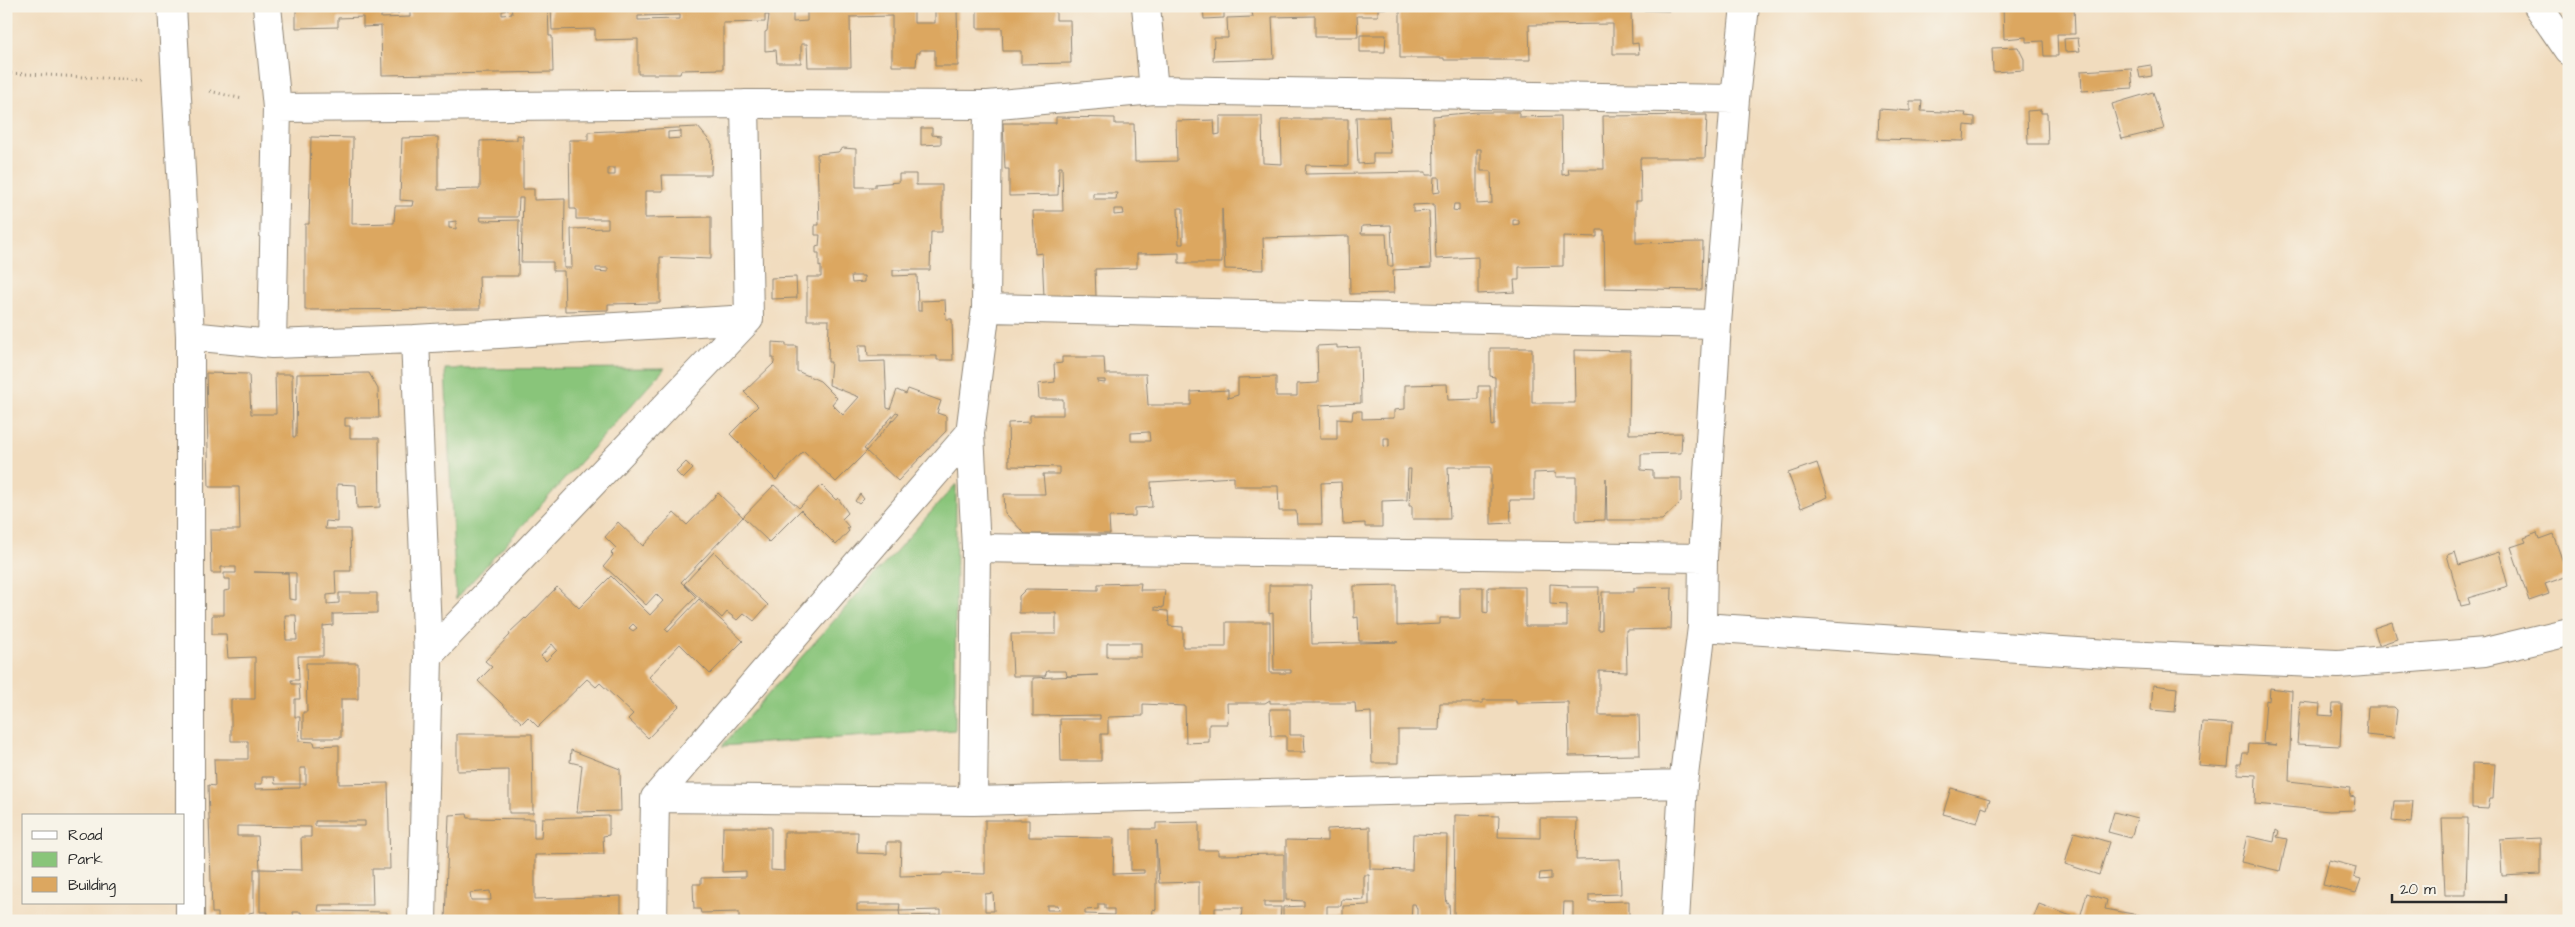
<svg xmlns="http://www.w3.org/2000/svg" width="2575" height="927" viewBox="0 0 2575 927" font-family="'Architects Daughter',sans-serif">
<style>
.green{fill:#89c57a;stroke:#5a7852}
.building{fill:#dca760;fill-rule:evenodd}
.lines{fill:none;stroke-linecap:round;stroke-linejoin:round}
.minor-casing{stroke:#8e8474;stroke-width:30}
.path{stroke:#8e8474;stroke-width:3;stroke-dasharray:1 4;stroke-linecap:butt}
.minor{stroke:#fff;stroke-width:28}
</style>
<rect width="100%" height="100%" fill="#f7f3e8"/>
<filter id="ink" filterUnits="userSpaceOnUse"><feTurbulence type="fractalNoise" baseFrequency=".02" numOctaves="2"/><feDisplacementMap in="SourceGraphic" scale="10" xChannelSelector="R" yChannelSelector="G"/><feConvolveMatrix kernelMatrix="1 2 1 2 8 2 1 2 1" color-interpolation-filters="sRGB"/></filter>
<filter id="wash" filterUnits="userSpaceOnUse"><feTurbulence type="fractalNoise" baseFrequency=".0096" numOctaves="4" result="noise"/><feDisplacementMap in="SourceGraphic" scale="20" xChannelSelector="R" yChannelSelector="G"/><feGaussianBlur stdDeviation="1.12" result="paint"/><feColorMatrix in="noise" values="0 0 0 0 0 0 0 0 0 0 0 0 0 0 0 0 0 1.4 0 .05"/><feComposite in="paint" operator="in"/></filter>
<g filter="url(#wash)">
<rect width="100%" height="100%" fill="#f1dcbe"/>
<path class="green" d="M665,368L456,599L445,369Z
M956,484L955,730L722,746Z"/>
<g id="blocks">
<path class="building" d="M296,6H404L399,8V13L381,15V18L410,17V6H508V10L502,11V15L512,14L511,6H548L549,36H552L553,72L382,75L381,26L363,27V17L338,18V27L296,28Z
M551,6H793V22L807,21V6H914V23H935V6H957L958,66H935V50H920V53H917L916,66H892V16L850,17L851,67H808L807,44H801V63H777L776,50L765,51V32L767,31L769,15H765V22L723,23V69L681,70L680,74H638V39L595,40V29L552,30ZM680,15V19L638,20V16Z
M977,6H1056V20H1070L1071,63L1021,64V51H1003L1002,28H977Z
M1203,6H1393V8L1378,9V16H1357L1358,37H1315V16L1272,17L1274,59L1213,61L1214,38H1228L1227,18L1253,17L1252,12H1224V18L1204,19Z
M1400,6H1669V11L1631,10L1632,44L1638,43L1639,54H1613V24L1529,25L1530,60H1444V58H1400Z
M2003,6H2074L2075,34H2057L2058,56H2044L2043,41L2026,42V37L2004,39Z
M1360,35H1386L1385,52H1360Z
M2078,38L2080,51L2065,52L2064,39Z
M2018,47L2024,59V70L1993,72L1992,48Z
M2151,65L2152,76L2140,78L2138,67Z
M2131,68L2133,88L2082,91L2081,71Z
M2153,92L2164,129L2122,139L2112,104Z
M1910,101H1922L1921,111L1966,113L1965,116L1975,117V126L1965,125L1964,141L1878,139L1879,109L1910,111Z
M2041,110V113H2047L2048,144H2028L2027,111Z
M1477,112H1519V117L1561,116L1562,175L1569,174L1568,169H1604L1603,116L1707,115L1705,158H1640L1641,201H1636V243L1703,242L1702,290L1605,288L1604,230H1597V237L1563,236V266L1519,267V280H1514L1515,292L1478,294V257L1436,259L1434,204L1413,205V212L1429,211L1431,268L1393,270L1394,293L1350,294L1349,236L1263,238L1264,270L1225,269L1222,208V263H1179V253L1137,254V268L1095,269L1096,296L1044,297L1042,253L1035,254L1033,211H1063L1062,167H1059L1058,195L1009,196V169H1005L1003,123H1056V117L1115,118V124H1134L1135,162L1177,161L1176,121L1214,120L1215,135L1220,134V116H1262L1263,163L1282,164L1281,119H1348V166L1306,165L1305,174L1426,172V175H1434L1433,116ZM1477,149H1481V171H1491L1492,203L1477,204ZM1434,177H1439L1440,192L1433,193ZM1093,193H1117L1116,199H1093ZM1454,204H1459V211L1453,210ZM1178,208H1183V244H1179ZM1114,209H1123L1124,214L1114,215ZM1513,220H1519V224L1513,225ZM1391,225L1393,266H1388L1386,234H1361L1362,226Z
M1356,117H1389L1391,153H1373V163L1358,164Z
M698,127L712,144L711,175H662L663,191H645V218L711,217V259L660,257V303L608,304V310L565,311L564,271H553V262H521L523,198H519L518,217H480L481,221L519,220L518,276H479L480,309L305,310V224H309L311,137L353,138L352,224L394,223L395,206H412L413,201L400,200L402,138L438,137V190L480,189V141L517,140V135L523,136V189H534V200L565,199L564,268H572L571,229L608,228V219H576V209H570L569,140H588V132ZM681,131V138L668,139V132ZM608,168H615V175H608ZM456,221V229L449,228V222ZM596,268H608V272L596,271Z
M921,128H932V135L941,136V144L921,145Z
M843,148L856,149V187H875V184L899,182V174H916V185H942V232H931L930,270H893V276L917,275L918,311H921V301L945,300L946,319H952L953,360H937V356H868L867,345H859V362L885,361L887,408L890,409L897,390L906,394L908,389L941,401L937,413L946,416V431L898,481L866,451L899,413L896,412L864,449L867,451L836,482L804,451L776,480L730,434L758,406L744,392L774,363V358H772V342L786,343V346H797V371L820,381L837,398L832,404L843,415L859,397L829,385L831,362H828L829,320H807V277H821V266L819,267V253H816V247L819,246L820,235H815V225H819L817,154L838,152ZM851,276H864V282L852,283Z
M796,277L797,298L771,299V278Z
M1337,345V348L1360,347L1361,403L1319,405L1320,439H1337V419L1352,420L1353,411H1362V419L1394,418V410L1405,409V385L1447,384L1448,400L1478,399V386H1490L1492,426L1495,425V377L1490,376V348H1532V403H1575L1574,350L1630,351L1629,434L1682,433L1681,453L1641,454V470L1653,471V478H1681V502L1662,520H1607L1606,478L1605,520L1576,521V477H1556V472L1534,473V500H1510L1511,523L1491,524V467H1448L1450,519H1412V506H1409L1411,469H1408L1407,500L1382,501V527H1365V523L1343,524L1341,482L1321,483L1322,524H1297L1296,511H1279L1278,486H1234V477L1151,482L1152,507L1135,508V516L1109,517L1110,534H1025L1005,513L1004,494H1045L1043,474H1059V467L1009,466L1008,423L1030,422V415H1063V399H1039L1038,384L1055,382L1054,364L1062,363V357H1104L1105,374H1146L1148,405H1191V392L1228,390V398L1238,395V378L1276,377V396H1297V384L1318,383L1317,346ZM1097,380H1105V383L1097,382ZM1149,432L1150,441H1131V433ZM1384,438H1389V447L1384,446Z
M206,373L249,374L251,414H276L275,374H292L293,437H296L297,374L369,373L378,389L379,418H345V426H350V438H379L380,507L357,508L356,485L337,484V522L326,521L325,529H350L351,571H335L336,594L327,595V604L339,603V593H377V613L333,614V625L323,626V656H298L299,680H291L292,684H299L300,699H295V717H300L299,741L314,742L315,746L339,745V784L388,783L390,869H372L373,905H319L318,911L387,912V921H302L301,912H293L294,921H268V912H260V869L302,870L301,837H311V827L237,826V836H258L260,869H254V912L249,913V921H218V913H212L208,785L215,786L214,759H248V741H231V699H255V657L228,658L226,634H212V615H224V591L230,590V579H224V573H236V567H221V573H211L210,530H240L239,487H209ZM254,572L296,573V600L289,599L288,573ZM285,615H296L297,640H286ZM300,768H306V784H300V788L255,789V784H262V777H274L275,784H300ZM315,821H365V826H315Z
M686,462L693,469L683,479L676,472Z
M1817,463L1828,497L1801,508L1788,473Z
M774,485L799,508L821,485L836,500L838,498L848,513L842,519L849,527L847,528L849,531L836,545L801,510L769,542L743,517Z
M718,493L743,517L681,582L696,597L665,629L668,632L699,599L743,641L710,674L680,644L649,677L679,706L648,738L628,719L633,714L600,683L596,687L587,679L538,727L528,717L522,723L478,681L492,667L485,661L510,635L509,633L525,618L526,619L557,587L579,608L611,576L650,615L663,601L656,594L646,605L604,566L613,555L611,553L616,548L605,537L618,522L643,546L674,513L687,525ZM633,624L637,628L633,631L629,628ZM552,644L557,650L546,661L541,656Z
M860,494L864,499L859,504L855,501Z
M2537,533L2539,539L2553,534L2568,576L2545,584L2549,594L2529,601L2511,547L2526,542L2524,538Z
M714,552L768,605L754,621L744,613L737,620L727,612L722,618L684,584Z
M2455,552L2459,565L2499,552L2508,586L2468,598L2470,604L2461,606L2447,555Z
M1141,583L1140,590H1165L1163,608L1155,607V610L1168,611L1169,626L1183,627V647H1226V622H1270V673H1291V670H1274L1273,613L1269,614V585H1311L1312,644L1398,642L1359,641L1358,617L1354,618V586L1397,585V626L1440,624V618H1460V587H1483V612L1488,613V587H1525V626H1567V605L1550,604V584L1568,585V587H1599L1598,630H1602V592H1634V588L1672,587L1671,629L1626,630L1627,672L1599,671V715H1639L1640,755L1569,756L1568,702L1525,703H1516V700H1483V703H1440L1439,730H1398V763H1372L1371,712L1356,713L1355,703H1270V700L1265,703H1227L1228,724H1209V742L1186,743L1185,706L1143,704V716L1108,717V734H1101V761H1061L1060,719H1100V715L1033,716V678L1099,675L1067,676L1066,671H1047L1045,676H1013L1011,634H1056V613H1019V596L1026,589L1098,590V584ZM1107,643H1141V657H1107Z
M2392,622L2397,639L2379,645L2374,628Z
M306,663H358V699H341V738H303V712H307Z
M2153,685L2177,688L2175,712L2151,710Z
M2270,688L2292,691L2289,781L2351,788L2350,796L2355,797L2354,810L2330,811L2255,804L2256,775L2238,774V764H2241L2243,753H2248L2249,744L2277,745L2263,743L2266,700L2269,701Z
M2300,702L2320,704L2319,715L2332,716L2333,704H2342L2340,746L2297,744Z
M2368,707H2394L2397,710L2394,738L2366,735Z
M1270,709H1290V735H1304L1305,752H1286V736H1271Z
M2202,722L2232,724L2228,767L2198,765Z
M457,734H532L533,813H509V770L457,771Z
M571,750L620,769L621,811L577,812L582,765L570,762Z
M2472,763L2495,764L2493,799H2490L2488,809L2472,808Z
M1951,788L1990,799L1987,809L1982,807L1977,823L1943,814Z
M2394,801H2413L2411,823L2392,821Z
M2114,812L2137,818L2131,838L2108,832Z
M467,814L468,818L534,819V838H541L542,818L609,816V835L603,836L604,854L535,855V899L621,896V921H445L449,815ZM490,891L491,900H471L470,893Z
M1455,815L1499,816L1498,837L1540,838V818H1577L1576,860L1620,859L1621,894L1589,895V902L1629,901V921H1573V902H1564L1563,921H1459V917H1454ZM1551,872V879L1539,880L1540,873Z
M2442,818H2468L2466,895H2445Z
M985,820H1029V837L1114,838L1113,874L1144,873V870H1131V829H1156V823L1199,822V850H1218V855L1284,854V902H1264V907H1281L1280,921H1241L1242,908H1215V918H1218V921H1163V917L1199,918V882L1159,883L1156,840V910L1153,909L1152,921H739V912L701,913L700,909H694L693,884H701V878L746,877V871L722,872L723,827H771V870L784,871V832H858L857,853L887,854V842H901L900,876L942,875L943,873L985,874ZM993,893L994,911H985V894ZM857,904H900L899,911H857ZM1098,904H1105V909H1114V915L1085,914V910L1098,909ZM1047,905H1058L1059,910H1047ZM941,910V915L900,916L899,911Z
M1370,827V869L1412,870L1413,834L1447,835L1446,895L1447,904L1449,903L1450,921H1417V909L1415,904H1412L1411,921H1330V916H1343V906L1369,905V875H1364V900L1342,899L1341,906H1327V921H1283V907L1304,906V901L1286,900V840L1327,841V829Z
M2276,830L2279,832L2277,837L2287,839L2280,871L2241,862L2247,836L2274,842Z
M2074,832L2109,842L2099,875L2065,864Z
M2541,838V874L2502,876L2500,840Z
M2329,860L2356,867L2354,877L2361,879L2356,893L2323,885Z
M2087,893L2107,900L2105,909L2144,916L2143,921H2079Z
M2039,904L2079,919L2078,921H2032Z"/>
</g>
</g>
<g filter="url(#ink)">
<use href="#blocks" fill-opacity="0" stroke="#8e8474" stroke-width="1"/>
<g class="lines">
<defs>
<path id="minor" d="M172,6L190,336V921
M267,6L277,108L272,344
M1146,6L1154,90
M2538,6L2569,51
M277,108L745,104L988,105L1154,90L1735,99
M986,308L1717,324
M190,336L272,344L415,339
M976,548L1703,558
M1702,627L2123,655L2338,664L2485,652L2569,632
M428,656L749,319L745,104
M655,798L973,801L1683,784
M973,801L976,548L970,433L986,308L988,105
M422,921L428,656L415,339L749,319
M653,921L655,798L970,433
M1675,921L1683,784L1702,627L1703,558L1717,324L1735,99L1745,6"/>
</defs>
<use href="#minor" class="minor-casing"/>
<path class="path" d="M6,73L142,80
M210,91L242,99"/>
<use href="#minor" class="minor"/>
</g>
</g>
<rect width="2575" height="927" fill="none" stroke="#f7f3e8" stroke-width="25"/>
<rect x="22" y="814" width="162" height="90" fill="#f7f3e8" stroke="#a5a39c"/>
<rect x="32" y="831" width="25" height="8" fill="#ffffff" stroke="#a5a39c"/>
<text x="68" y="840" font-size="15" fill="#2b2b2b">Road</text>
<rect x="32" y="852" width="25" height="15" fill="#89c57a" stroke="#a5a39c"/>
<text x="68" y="864" font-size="15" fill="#2b2b2b">Park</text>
<rect x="32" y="877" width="25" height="15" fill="#dca760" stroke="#a5a39c"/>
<text x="68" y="890" font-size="15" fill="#2b2b2b">Building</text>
<path d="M2392 894v8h114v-8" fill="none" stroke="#2b2b2b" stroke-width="2.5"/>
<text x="2400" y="894" font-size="15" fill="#2b2b2b" stroke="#f7f3e8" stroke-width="4" paint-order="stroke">20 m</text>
</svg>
